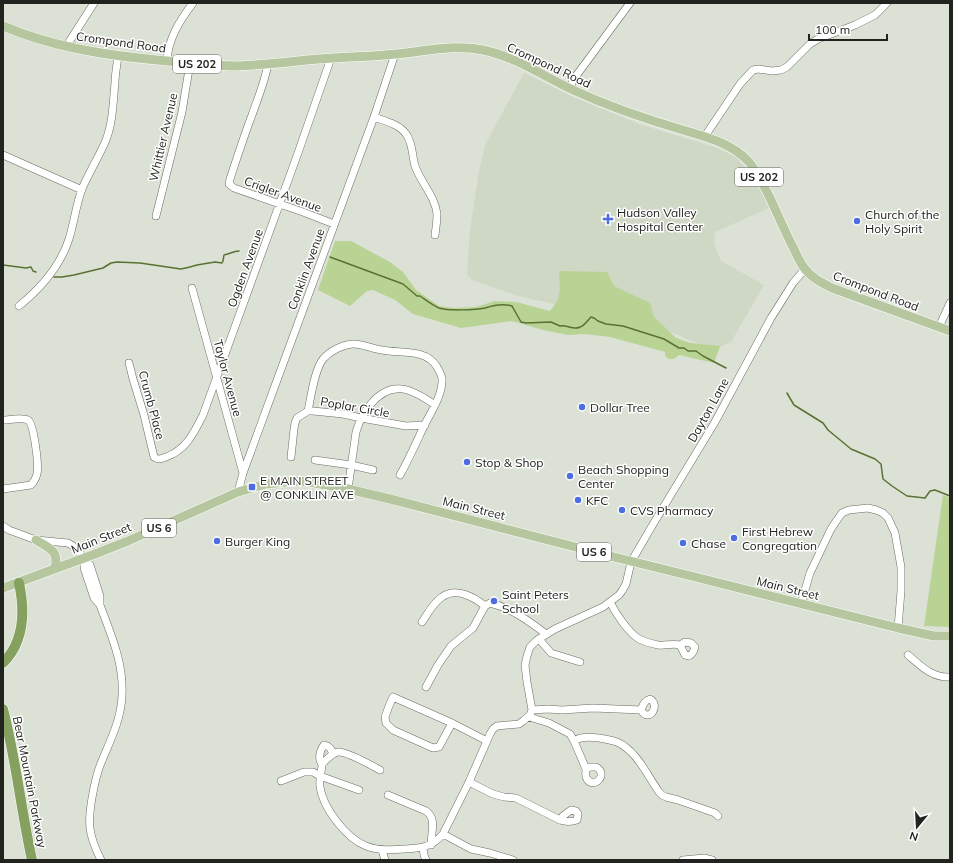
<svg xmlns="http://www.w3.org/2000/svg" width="953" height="863" viewBox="0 0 953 863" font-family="Mulish,sans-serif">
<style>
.built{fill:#cfd7c5}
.green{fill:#b9d395}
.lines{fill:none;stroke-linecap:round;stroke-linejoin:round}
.stream{stroke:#5a7231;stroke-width:1.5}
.minor-casing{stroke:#696d63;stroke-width:8}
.major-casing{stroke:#fff;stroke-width:10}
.highway-casing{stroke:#fff;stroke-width:11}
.minor{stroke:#fff;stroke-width:7}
.major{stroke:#b6c79f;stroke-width:9}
.highway{stroke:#86a15f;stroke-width:10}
.poi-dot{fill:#4d6de1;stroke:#fff;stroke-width:1.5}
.labels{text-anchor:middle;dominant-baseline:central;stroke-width:3;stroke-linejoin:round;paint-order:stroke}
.shield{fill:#fff;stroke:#646562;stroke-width:1}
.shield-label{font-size:11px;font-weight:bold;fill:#21231f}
.street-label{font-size:12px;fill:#21231f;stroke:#fff}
.poi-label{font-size:12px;fill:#21231f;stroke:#fff;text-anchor:start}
</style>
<rect width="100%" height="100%" fill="#dce1d5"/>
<path class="built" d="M524,73L573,97L639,124L717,148L736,157L756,180L769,208L715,232L714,244L721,261L764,285L731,342L714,350L654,325L577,309L518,296L472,280L467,274L470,230L479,171L486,143Z"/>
<path class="green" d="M335,241H351L390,262L403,272L416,290L439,306L454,308L476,307L495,301L516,302L550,311L558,300L560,289L559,271L607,272L614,286L650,303L654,317L676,338L690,343L720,346L714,363L679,355L674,359H669L665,356V352L610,337L585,334L568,335L543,330L512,321L461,328L413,314L395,300L373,290L367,291L350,306L318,290Z
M943,495L950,498V627L924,626Z"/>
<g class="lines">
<path class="stream" d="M330,257L403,284L417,296H420C426,300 432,305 439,308C447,311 476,310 485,308C494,305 503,303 512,306L521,322L526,323L551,322L560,326C567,324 573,331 580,327C584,326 588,320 591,317L594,318L598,321L606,324L623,326L664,339L679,348H684L688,351H696L703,356L726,368
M3,265L26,268L31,267L33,271L36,272
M54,277H62L74,275L103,268L111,263L117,262L140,263L181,269L190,267L197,265L215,262L222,263L223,261L224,255C230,254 233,251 239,251
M787,393L794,405L823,423L828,430L851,449L875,459L881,464L883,479L892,486L907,496L925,498L930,491L935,490L950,496"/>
<defs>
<path id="minor" d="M67,47L69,42L94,3
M167,61C168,39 180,20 193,3
M268,64C265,81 258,98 252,115C244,136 237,158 230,179L229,184L234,188L303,212L334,224
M570,89L573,80L630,3
M374,117C385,121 399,124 406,134C413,143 412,156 415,166C421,183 435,196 437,214C437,221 436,228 435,235
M705,136L740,84L753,70L758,69L772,71L781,70L787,67L810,44L818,39L855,25L875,15L887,3
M3,155L82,190
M156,216L182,112L190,63
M192,288L243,473
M19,306C41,288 60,267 69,239C74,223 76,205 82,189C89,172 99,157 106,140C113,122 113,102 115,83C115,74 117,65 118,56
M939,327L950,303
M129,363L133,379L144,415L154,457C158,460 161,459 166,457C186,450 194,433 203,415L298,153L331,58
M308,411C311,397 314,371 323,359C330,351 342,345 352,344C360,343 373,349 382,350C400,354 426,348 437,367C439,371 441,374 442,378C443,395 431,412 424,426C416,443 409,459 400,475
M3,420C9,420 22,417 28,420C34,424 39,466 37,474C36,478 34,482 31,485L3,489
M291,457L294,429L295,423L297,418L308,411H313L343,414L361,418L406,426L425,425
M315,460L351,465L373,470
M348,489L356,432C359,422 363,413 370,405C391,379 411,388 435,405
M238,492L243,473L276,383L374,117L395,54
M3,526L9,530L36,540L68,543L73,546L77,550L90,565L100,596V605C111,635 124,663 122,696C121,720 110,741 101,763C95,778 88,812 90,828C91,839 96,850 101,860
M84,558V568L94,598L100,605
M610,602C616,614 628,632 639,639C645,642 652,644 658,645C665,646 672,643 680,645
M801,604L810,573L831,529L837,520L842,513L849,510L868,508L876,510L883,513L888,518L895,533L901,567V591L898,628
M422,622C428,613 433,603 442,597C456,587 474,597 485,606
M539,639L551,653L580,662
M685,642L691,643L695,647C694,651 693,654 689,656L685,655L680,645Z
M908,655C921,666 932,678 950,677
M426,687L438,665L451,646L473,628L485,606L490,603C511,608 529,621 546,634
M393,697L452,723L439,747L433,748L393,730L386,723L385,717L389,706Z
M650,699C661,705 649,724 641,710C643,705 644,701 650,699Z
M532,710L548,709L562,710L593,708L641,710
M529,717L549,723L570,734L574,741L586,769
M452,723L487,741
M574,741C581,736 591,737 599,738C605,739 611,740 617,742C637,751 647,775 659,792L662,795L666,797L678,800L715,813L718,816
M333,754C331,749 330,746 324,745C321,749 319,755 320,760C321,765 322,760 322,766C321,773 319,779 320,787C323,808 346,838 366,846C379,851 392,850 405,849C422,848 432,847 443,834L469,782L490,734L493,729L497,726L519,724L523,721L530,715L532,710L527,682L525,665L527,656L530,647L537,640L555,629L603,607L619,595L622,591L626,584L631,562L652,526L715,422L771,318L793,283L805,269
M322,764C326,760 332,753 338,752C346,751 371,765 380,770
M590,767H596C609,774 594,790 587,779C585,777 586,772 586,769Z
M281,781L304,772H313L320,776L359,790
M469,782L493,794L504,797L516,798L560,820
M388,795L426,811C437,818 431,833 431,845
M571,810L576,811L578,814L577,820C571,822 566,822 560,820L563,816Z
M443,834L471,849L490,853L513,860
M423,848L424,855L426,860
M382,850L385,860
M683,860L704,858L712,860"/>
<path id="major" d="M3,26C52,47 105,55 157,60C184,63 210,66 237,66C260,65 283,63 307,60C328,58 350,57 372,56C386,55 400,54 414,52C437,49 460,45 483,50C516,57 543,76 573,90C608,106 645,119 683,130C706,137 732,143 749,162C758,173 764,186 770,198C778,215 785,232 794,249C797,256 801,264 805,269C812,278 822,283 832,288L950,331
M36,540C50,549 59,550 55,569
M3,588L95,554L128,541L238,492L266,484L296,481L309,482L348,489L390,499L610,556L695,577L898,628L934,636H950"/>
<path id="highway" d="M3,663C25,641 25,611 19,583
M3,709C16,759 21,810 32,860"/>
</defs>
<use href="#minor" class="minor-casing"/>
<use href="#major" class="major-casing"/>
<use href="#highway" class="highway-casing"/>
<use href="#minor" class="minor"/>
<use href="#major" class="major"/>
<use href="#highway" class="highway"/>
</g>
<g class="poi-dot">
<path d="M606 213h4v4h4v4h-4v4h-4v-4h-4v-4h4z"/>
<circle cx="857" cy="221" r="4"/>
<circle cx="582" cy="407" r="4"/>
<circle cx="467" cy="462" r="4"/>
<circle cx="570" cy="476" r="4"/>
<rect x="248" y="483" width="8" height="8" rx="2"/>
<circle cx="578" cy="500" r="4"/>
<circle cx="622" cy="510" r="4"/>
<circle cx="734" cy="538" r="4"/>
<circle cx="217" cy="541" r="4"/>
<circle cx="683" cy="543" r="4"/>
<circle cx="494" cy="601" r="4"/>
</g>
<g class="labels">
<g class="shield">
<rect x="173" y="55" width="48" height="18" rx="3"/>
<rect x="735" y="168" width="48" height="18" rx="3"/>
<rect x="142" y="519" width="34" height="18" rx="3"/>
<rect x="577" y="543" width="34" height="18" rx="3"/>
</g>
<g class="shield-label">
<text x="197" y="64">US 202</text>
<text x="759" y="177">US 202</text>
<text x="159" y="528">US 6</text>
<text x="594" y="552">US 6</text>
</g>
<g class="street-label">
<text transform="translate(121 42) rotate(8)">Crompond Road</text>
<text transform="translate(549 65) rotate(25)">Crompond Road</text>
<text transform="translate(163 137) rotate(-77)">Whittier Avenue</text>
<text transform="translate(283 194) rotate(20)">Crigler Avenue</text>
<text transform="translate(245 268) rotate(-70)">Ogden Avenue</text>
<text transform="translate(306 269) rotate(-70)">Conklin Avenue</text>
<text transform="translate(876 291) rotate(21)">Crompond Road</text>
<text transform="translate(228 378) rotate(75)">Taylor Avenue</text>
<text transform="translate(152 405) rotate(75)">Crumb Place</text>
<text transform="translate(355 407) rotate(10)">Poplar Circle</text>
<text transform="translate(708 410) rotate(-61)">Dayton Lane</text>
<text transform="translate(474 508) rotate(14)">Main Street</text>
<text transform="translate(101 538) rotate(-22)">Main Street</text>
<text transform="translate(788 588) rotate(14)">Main Street</text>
<text transform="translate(30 782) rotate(79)">Bear Mountain Parkway</text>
</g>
<g class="poi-label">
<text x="617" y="212">Hudson Valley<tspan x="617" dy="14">Hospital Center</tspan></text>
<text x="865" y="214">Church of the<tspan x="865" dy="14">Holy Spirit</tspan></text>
<text x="590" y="407">Dollar Tree</text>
<text x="475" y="462">Stop &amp; Shop</text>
<text x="578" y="469">Beach Shopping<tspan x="578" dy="14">Center</tspan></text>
<text x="260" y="480">E MAIN STREET<tspan x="260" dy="14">@ CONKLIN AVE</tspan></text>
<text x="586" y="500">KFC</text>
<text x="630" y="510">CVS Pharmacy</text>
<text x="742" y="531">First Hebrew<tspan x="742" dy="14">Congregation</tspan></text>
<text x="225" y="541">Burger King</text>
<text x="691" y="543">Chase</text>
<text x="502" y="594">Saint Peters<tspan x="502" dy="14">School</tspan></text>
</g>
</g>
<rect width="953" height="863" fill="none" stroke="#21231f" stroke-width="8"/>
<g transform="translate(917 827) rotate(198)" stroke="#ffffff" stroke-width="3" paint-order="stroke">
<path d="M0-3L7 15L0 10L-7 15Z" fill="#21231f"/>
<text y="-6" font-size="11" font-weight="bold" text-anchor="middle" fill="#21231f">N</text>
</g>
<path d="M809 34v6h78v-6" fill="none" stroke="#21231f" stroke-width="2"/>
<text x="815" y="34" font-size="12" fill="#21231f" stroke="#ffffff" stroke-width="3" paint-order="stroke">100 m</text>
</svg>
